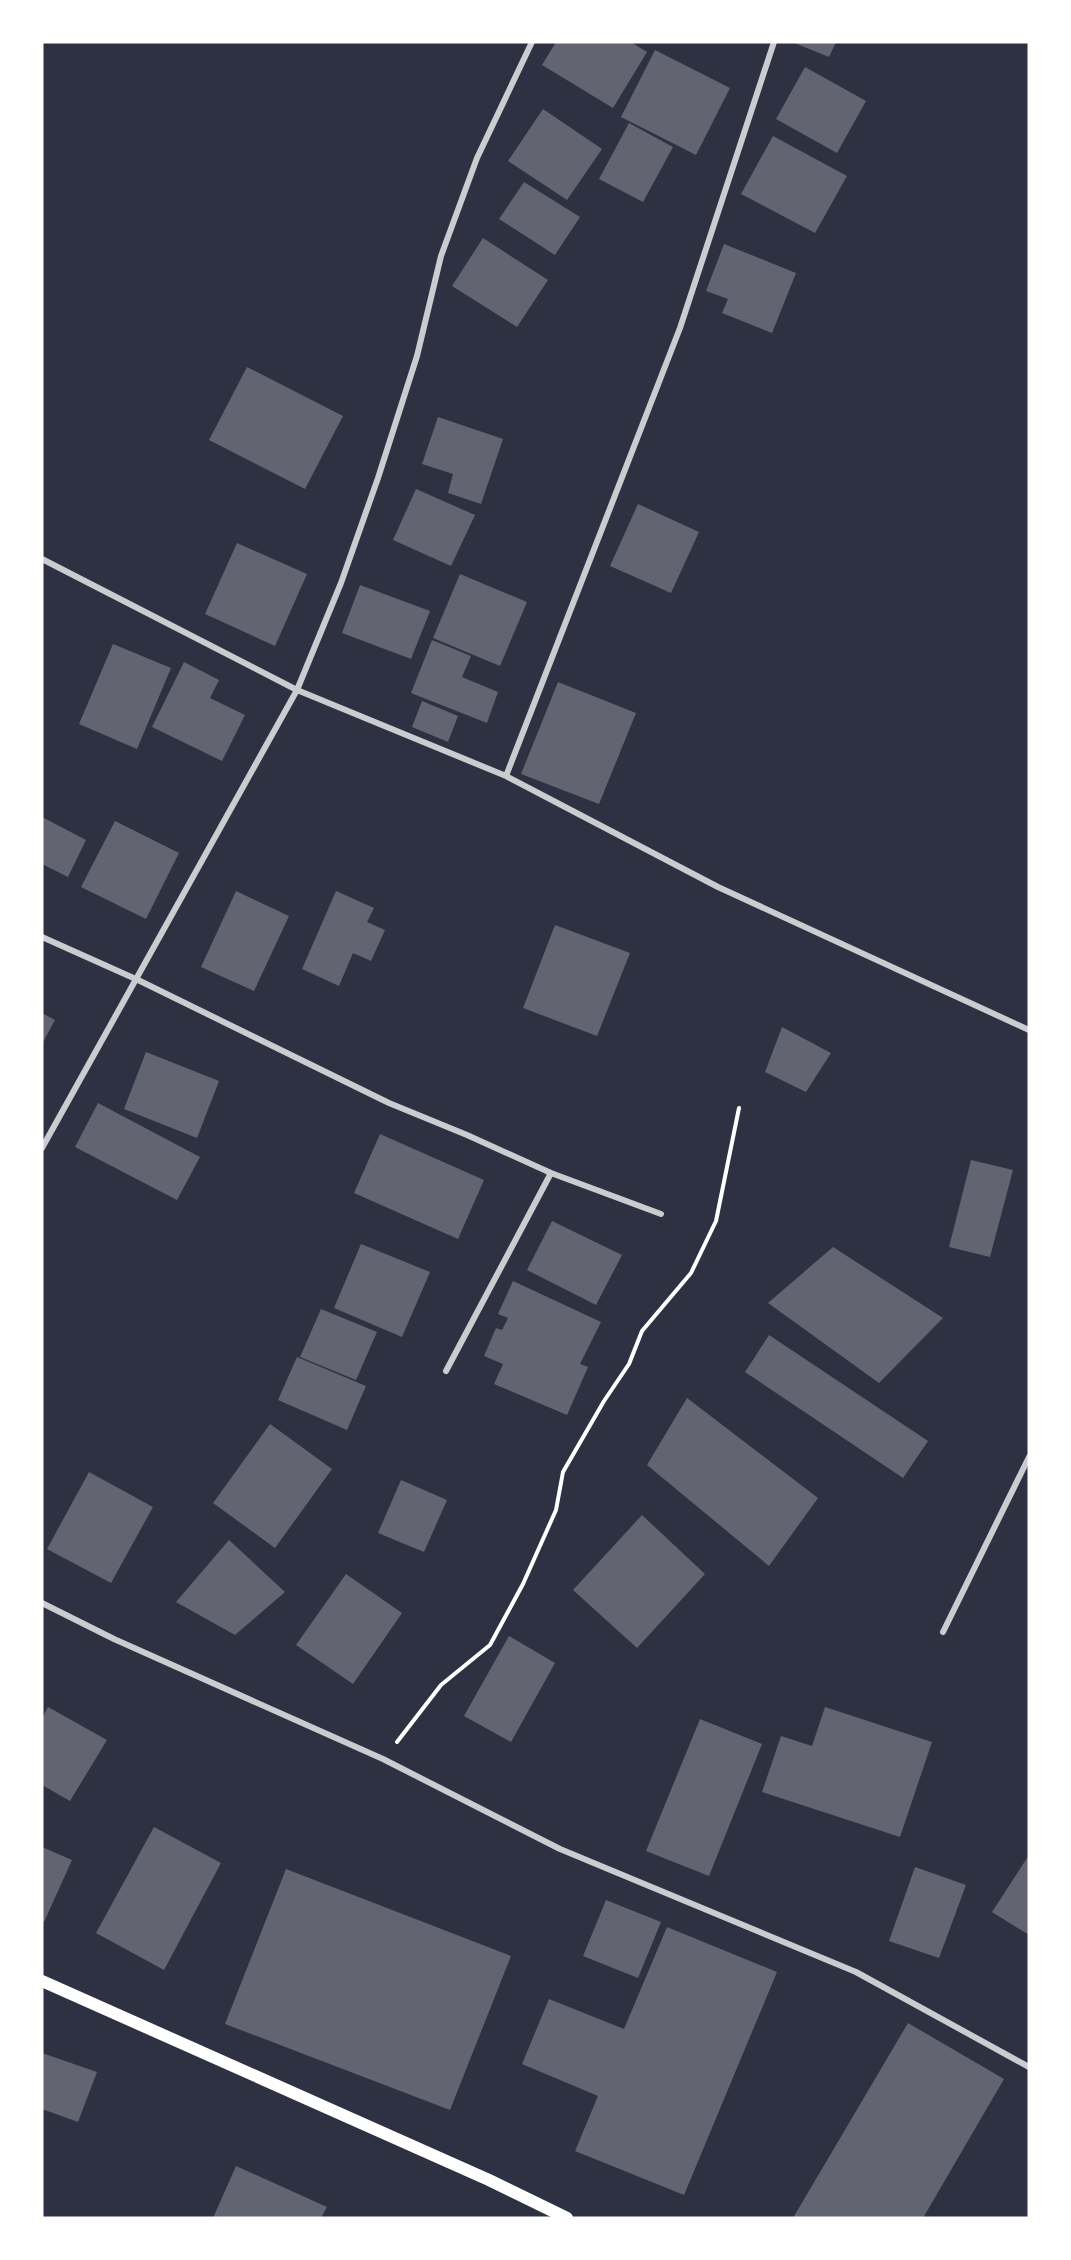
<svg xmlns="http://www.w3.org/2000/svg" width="1071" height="2260" viewBox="0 0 1071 2260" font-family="'Fira Sans Condensed',sans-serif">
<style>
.building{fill:#626471}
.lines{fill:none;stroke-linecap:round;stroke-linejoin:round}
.path{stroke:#fff;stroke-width:4}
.minor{stroke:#caccd0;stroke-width:6}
.secondary{stroke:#fff;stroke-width:12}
</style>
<rect width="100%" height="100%" fill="#2d3142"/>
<path class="building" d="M556,42H631L647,52L613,108L542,65Z
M792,42H836L829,57Z
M655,50L730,88L696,155L621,117Z
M805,67L866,101L837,153L776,119Z
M543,109L602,149L567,200L508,161Z
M629,123L673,147L643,202L599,179Z
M773,136L847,176L815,233L741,194Z
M524,182L580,217L555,255L499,219Z
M483,238L548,280L517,327L452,286Z
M724,244L796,273L772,333L722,313L728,299L706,291Z
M247,367L343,416L305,489L209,440Z
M438,417L503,439L481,504L448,493L453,474L422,464Z
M416,489L475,515L451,566L393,540Z
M638,504L699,532L671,593L610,566Z
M237,543L307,574L275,646L205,614Z
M460,574L527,602L500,666L433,638Z
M360,585L430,611L411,659L342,633Z
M432,640L471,656L462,677L498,692L487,723L411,693Z
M113,644L171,668L137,749L79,724Z
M184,662L219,680L210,698L245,715L222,761L152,727Z
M558,682L636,713L599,804L521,774Z
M422,701L458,716L448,742L412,727Z
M42,817L86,840L68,877L42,864Z
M115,821L179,853L146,919L81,887Z
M236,891L289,916L254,991L201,967Z
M336,891L374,908L367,922L385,930L371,961L353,953L339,986L302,969Z
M555,925L630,953L597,1036L523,1008Z
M42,1013L55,1020L42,1044Z
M782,1027L831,1053L806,1092L765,1072Z
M146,1052L219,1081L197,1138L124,1109Z
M98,1103L200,1157L177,1200L75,1147Z
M380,1134L484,1180L458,1239L354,1193Z
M971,1160L1013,1170L990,1257L949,1247Z
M552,1221L622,1255L596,1305L527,1270Z
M361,1244L430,1272L402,1337L334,1308Z
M833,1247L943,1318L879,1383L768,1303Z
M513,1281L601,1322L580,1364L588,1367L567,1415L494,1384L503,1364L484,1356L496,1328L502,1330L508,1318L498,1314Z
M321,1309L377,1332L356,1380L300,1357Z
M769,1335L928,1441L903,1478L745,1372Z
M297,1357L366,1386L347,1430L278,1400Z
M687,1398L818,1498L769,1566L647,1465Z
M270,1424L332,1469L275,1548L213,1503Z
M89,1472L153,1507L111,1583L47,1549Z
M401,1480L447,1500L424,1552L378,1533Z
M642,1515L705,1574L637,1648L573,1590Z
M229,1540L285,1592L235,1635L176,1602Z
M346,1574L402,1613L353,1684L296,1645Z
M509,1636L555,1663L511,1742L464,1716Z
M48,1707L107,1740L70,1801L42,1785V1718Z
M825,1707L932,1742L900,1837L762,1792L781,1736L812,1746Z
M700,1719L762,1744L709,1876L646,1851Z
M154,1827L221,1863L164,1970L96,1933Z
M42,1847L72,1860L44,1922H42Z
M1029,1855V1935L992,1912Z
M915,1867L966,1885L939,1958L889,1941Z
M286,1869L511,1956L450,2110L225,2024Z
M606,1900L661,1922L638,1978L583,1956Z
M667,1927L777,1972L684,2195L575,2151L598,2096L522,2064L549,1999L624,2029Z
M908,2023L1004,2079L923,2218H793Z
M42,2053L97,2072L78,2122L42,2109Z
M236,2166L327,2207L321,2218H213Z"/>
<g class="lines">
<path class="path" d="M397,1742L441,1685L490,1645L523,1584L556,1510L563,1472L604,1401L629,1364L642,1331L691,1273L716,1221L739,1108"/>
<path class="minor" d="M42,559L297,690L506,776L718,887L1029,1030
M506,776L680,328L774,42
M42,937L138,980L389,1103L467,1135L551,1173L661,1214
M42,1148L297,690L341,583L378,478L417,356L441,256L477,158L532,42
M446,1371L551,1173
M42,1603L114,1639L383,1759L560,1849L856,1972L1029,2067
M943,1632L1029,1457"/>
<path class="secondary" d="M42,1981L489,2180L567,2218"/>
</g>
<rect width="1071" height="2260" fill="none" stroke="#ffffff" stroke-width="87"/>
</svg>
